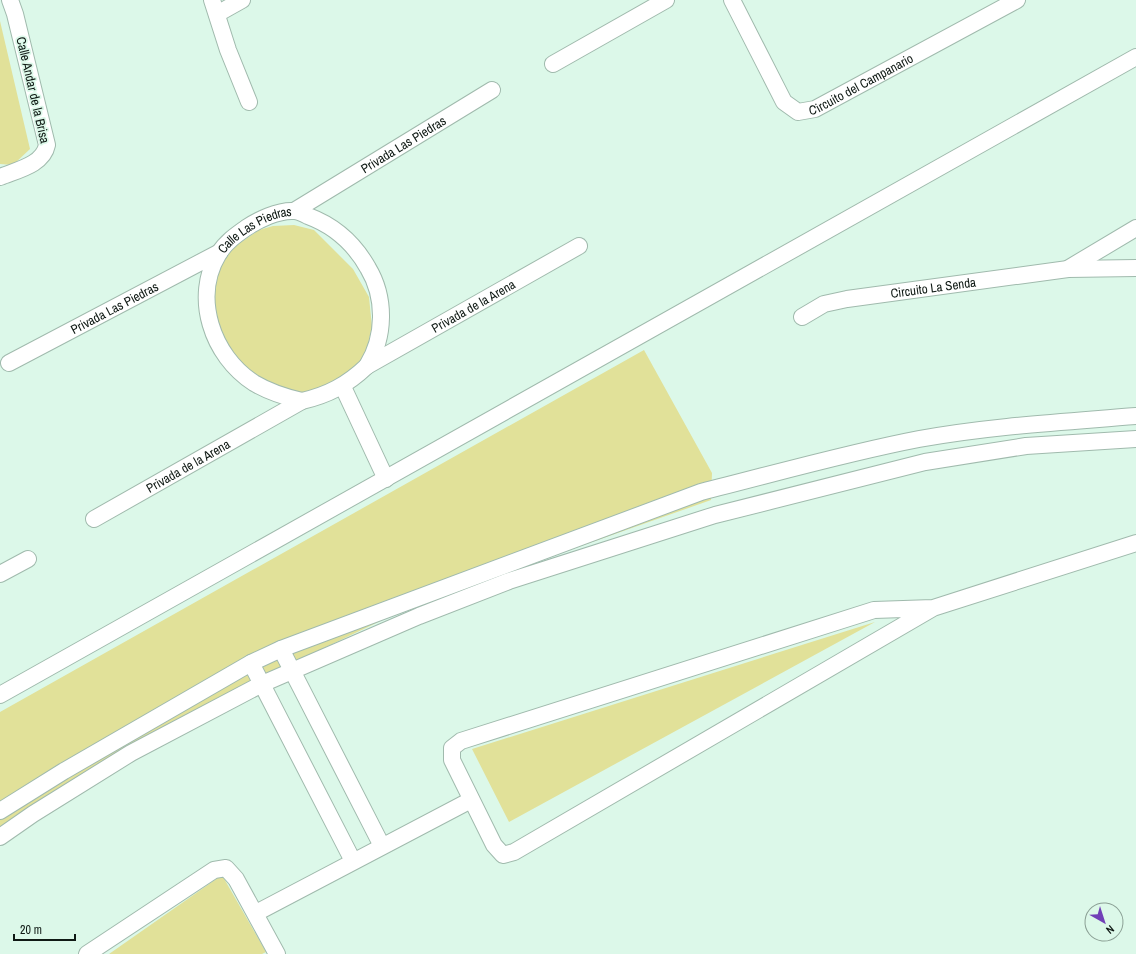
<svg xmlns="http://www.w3.org/2000/svg" width="1136" height="954" viewBox="0 0 1136 954" font-family="'Archivo Narrow',sans-serif">
<style>
.green{fill:#e1e199}
.lines{fill:none;stroke-linecap:round;stroke-linejoin:round}
.minor-casing{stroke:#a0baad;stroke-width:18}
.minor{stroke:#fff;stroke-width:16}
.labels{text-anchor:middle;dominant-baseline:central;stroke-width:3.5;stroke-linejoin:round;paint-order:stroke}
.street-label{font-size:13px;fill:#0f1914;stroke:#dcf8e9}
</style>
<rect width="100%" height="100%" fill="#dcf8e9"/>
<path class="green" d="M0,21L30,149L13,165L0,164Z
M294,225L314,230L353,269L369,297L372,327L365,356L347,378L316,394H269L221,345L209,289L219,267L234,247L259,230L273,226Z
M644,350L712,473L711,500L414,605L284,667L0,833V712Z
M875,622L509,822L472,749Z
M222,875L266,952L262,954H109Z"/>
<g class="lines">
<defs>
<g id="minor">
<path d="M212,0L228,50L249,102"/>
<path id="s1" d="M732,0L784,102L798,112L815,109L1017,0"/>
<path d="M217,14L242,0"/>
<path d="M553,64L666,0"/>
<path d="M0,177C17,170 43,165 47,145L15,14L10,0"/>
<path id="s2" d="M294,211L492,90"/>
<path d="M1069,268L1136,228"/>
<path id="s3" d="M802,317L824,304L847,299L1068,269L1136,268"/>
<path id="s4" d="M9,363L220,252"/>
<path d="M343,387L386,479"/>
<path id="s5" d="M302,401C285,397 269,392 254,383C212,356 192,297 219,253C226,242 236,235 246,228C258,220 278,210 294,211C298,211 304,214 308,216C335,226 354,243 368,268C386,298 385,337 367,366"/>
<path id="s6" d="M94,519L302,401C328,395 347,385 367,366L579,246"/>
<path d="M0,574L28,559"/>
<path d="M933,608L874,610L461,741L452,748V760L494,845L503,855L514,852L933,608L1136,543"/>
<path d="M281,649L382,846"/>
<path d="M251,663L353,861"/>
<path d="M0,695L1136,57"/>
<path d="M0,811L64,771L251,663L281,649L701,492C773,474 846,453 919,439C991,426 1064,422 1136,416"/>
<path d="M0,837L33,814L131,753L262,684L419,616L509,581L715,515L925,462L1026,446L1136,439"/>
<path d="M256,913L471,800"/>
<path d="M87,954L214,870L226,868L236,879L277,954"/>
</g>
</defs>
<use href="#minor" class="minor-casing"/>
<use href="#minor" class="minor"/>
</g>
<g class="labels">
<g class="street-label">
<text stroke="none"><textPath href="#s1" startOffset="201">Circuito del Campanario</textPath></text>
<text transform="translate(33 90) rotate(77)">Calle Andar de la Brisa</text>
<text stroke="none"><textPath href="#s2" startOffset="128">Privada Las Piedras</textPath></text>
<text stroke="none"><textPath href="#s5" startOffset="244">Calle Las Piedras</textPath></text>
<text stroke="none"><textPath href="#s3" startOffset="136">Circuito La Senda</textPath></text>
<text stroke="none"><textPath href="#s6" startOffset="436">Privada de la Arena</textPath></text>
<text stroke="none"><textPath href="#s4" startOffset="119">Privada Las Piedras</textPath></text>
<text stroke="none"><textPath href="#s6" startOffset="108">Privada de la Arena</textPath></text>
</g>
</g>
<g transform="translate(1104 922) rotate(141)"><circle r="19" fill="#dcf8e9" stroke="#8a9f94"/>
<path d="M0-3L7 15L0 10L-7 15Z" fill="#7140b7"/>
<text y="-6" font-size="11" font-weight="bold" text-anchor="middle" fill="#0f1914">N</text>
</g>
<path d="M14 934v6h61v-6" fill="none" stroke="#0f1914" stroke-width="2"/>
<text x="20" y="934" font-size="12" fill="#0f1914" stroke="#dcf8e9" stroke-width="3" paint-order="stroke">20 m</text>
</svg>
